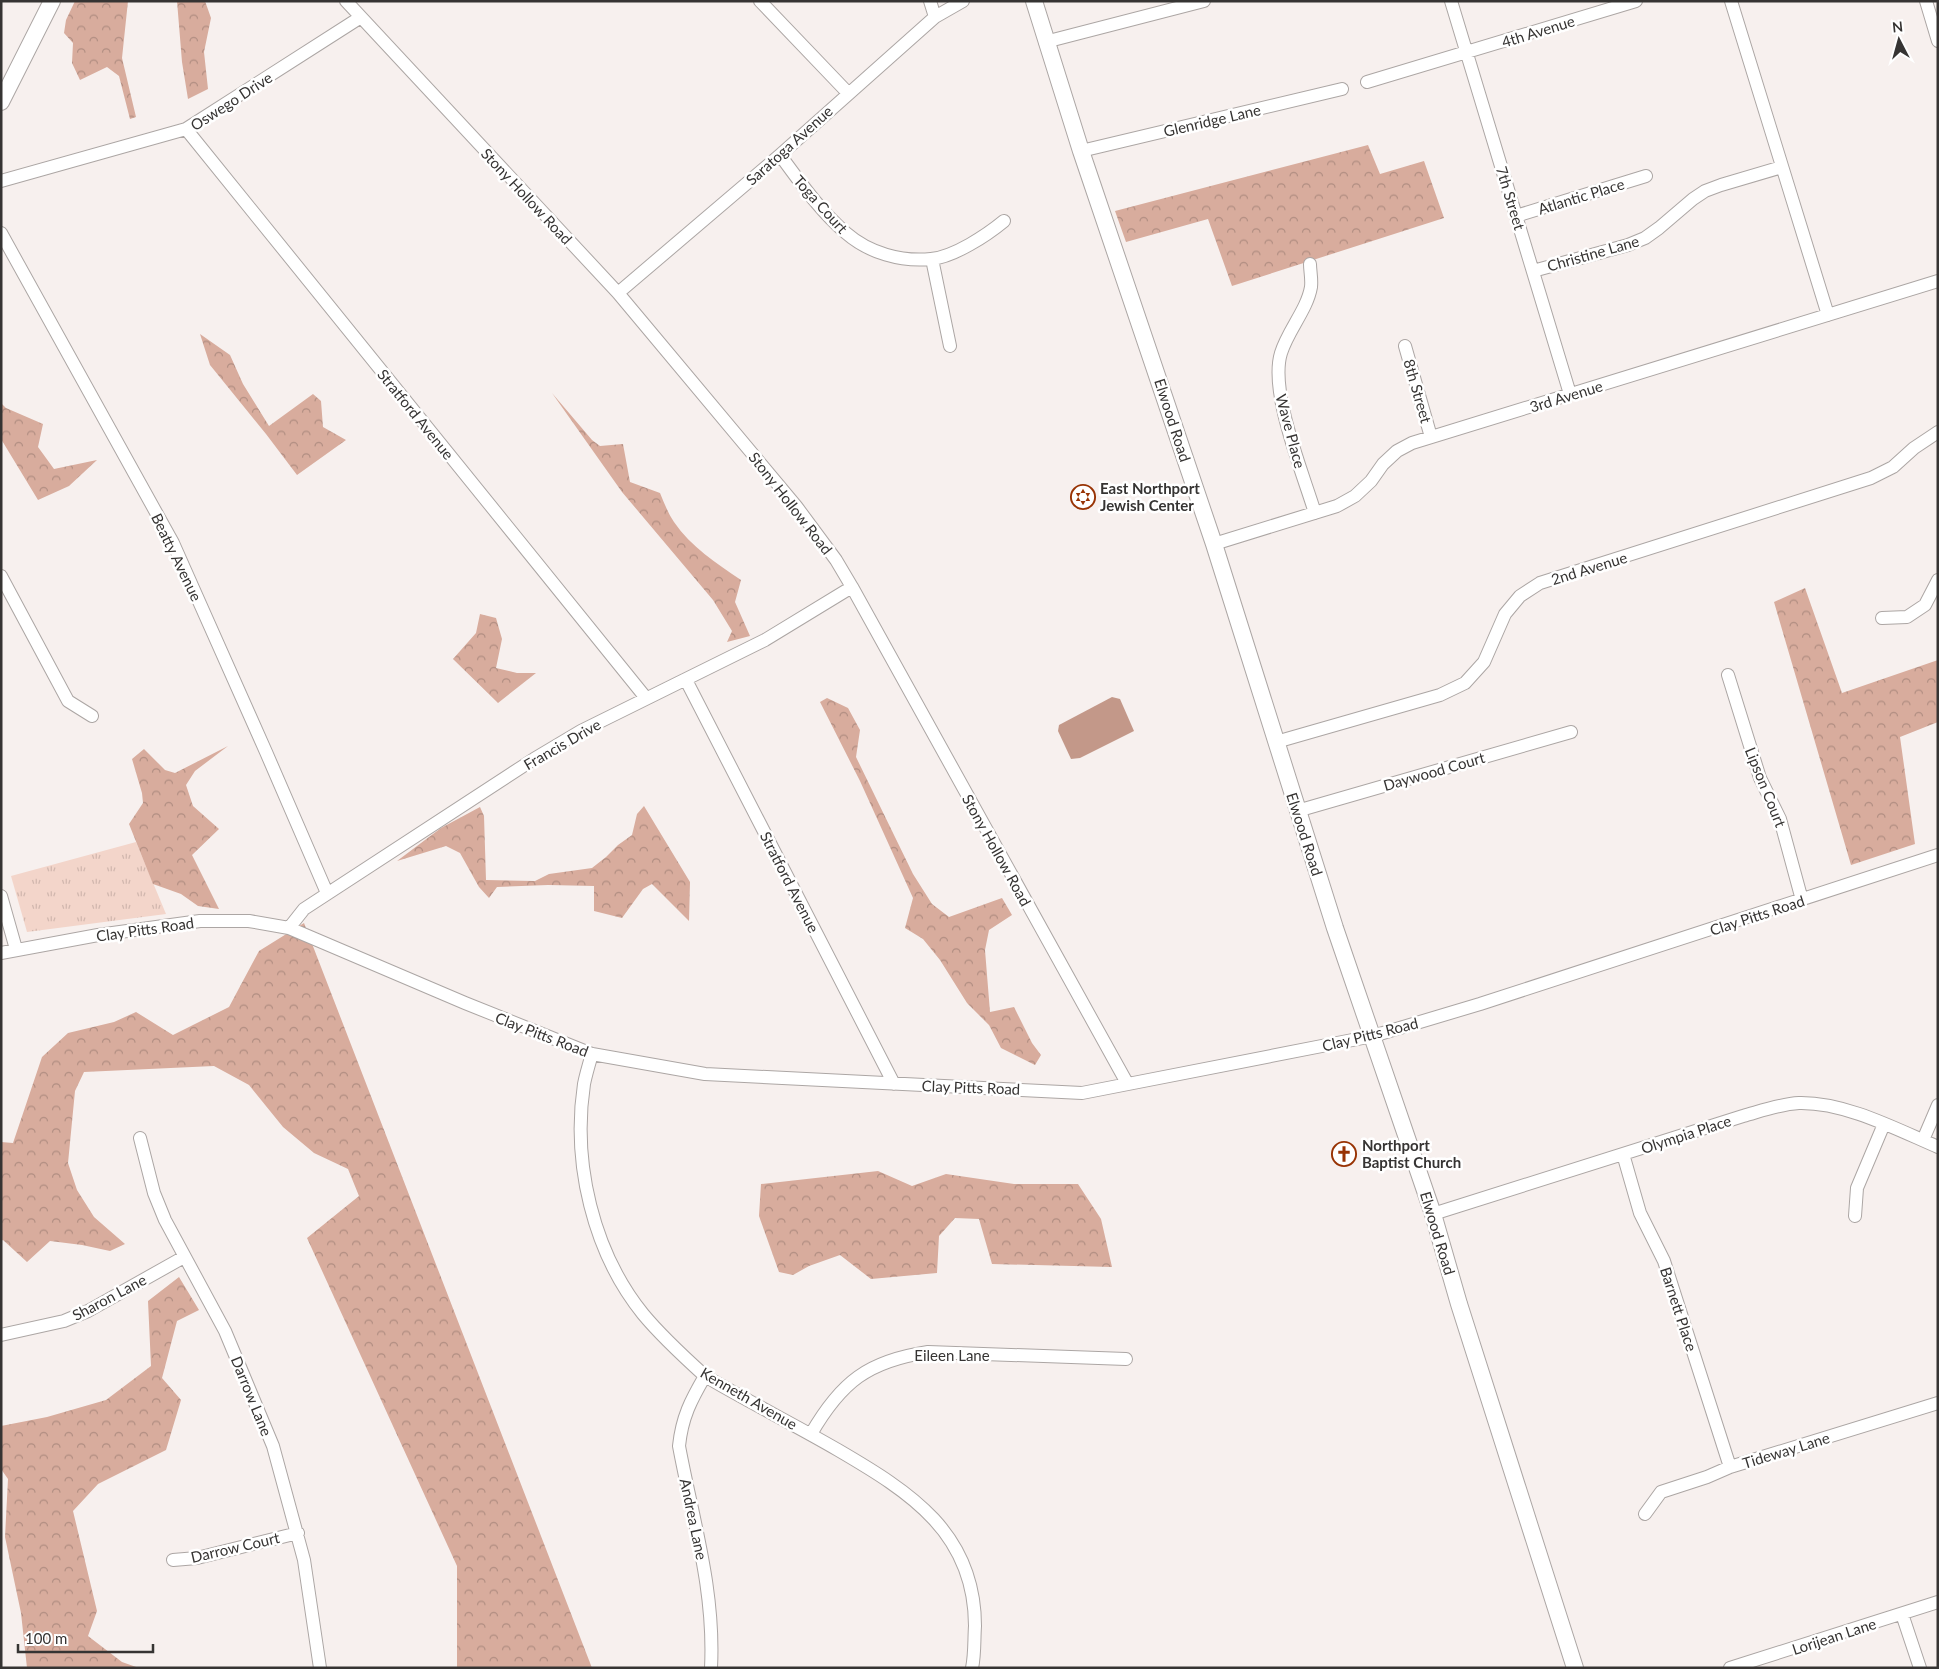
<svg xmlns="http://www.w3.org/2000/svg" width="1939" height="1669" viewBox="0 0 1939 1669" font-family="Lato,sans-serif">
<style>
.grass{fill:url(#grass-tufts)}
.forest{fill:url(#forest-crowns)}
.water{fill:#c39889}
.lines{fill:none;stroke-linecap:round;stroke-linejoin:round}
.minor-casing{stroke:#aca6a4;stroke-width:14}
.major-casing{stroke:#aca6a4;stroke-width:18}
.minor{stroke:#fff;stroke-width:12}
.major{stroke:#fff;stroke-width:16}
.labels{text-anchor:middle;dominant-baseline:central;stroke-width:5;stroke-linejoin:round;paint-order:stroke}
.street-label{font-size:15px;fill:#363433;stroke:#fff}
.poi-label{font-size:15px;font-weight:bold;fill:#363433;stroke:#fff;text-anchor:start}
</style>
<defs>
<pattern id="grass-tufts" width="24" height="20" patternUnits="userSpaceOnUse" patternTransform="scale(1.25)"><rect width="24" height="20" fill="#f3d5ca"/><path d="M3 7l-1-3M5 7V3M7 7l1-3M15 17l-1-3M17 17v-4M19 17l1-3" fill="none" stroke="#d1b7ae"/></pattern>
<pattern id="forest-crowns" width="20" height="18" patternUnits="userSpaceOnUse" patternTransform="scale(1.25)"><rect width="20" height="18" fill="#d8ac9d"/><path d="M2 6a3 3 0 1 1 6 0M12 15a3 3 0 1 1 6 0" fill="none" stroke="#b08d81"/></pattern>
</defs>
<rect width="100%" height="100%" fill="#f7f0ee"/>
<path class="grass" d="M136,842L166,914L27,932L11,876Z"/>
<path class="forest" d="M75,1H128L122,58L136,117L130,119L119,76L107,67L80,80L72,63L73,43L64,33L66,20Z
M177,1H205L211,18L204,52L208,89L188,99L182,62Z
M1368,145L1380,174L1424,161L1444,218L1232,286L1208,219L1126,242L1115,211Z
M200,334L230,355L243,384L269,426L313,394L321,401L323,427L346,440L297,475L266,434L210,365Z
M552,393L592,440L600,446L623,444L630,482L660,493C664,503 668,513 674,522C691,547 716,563 741,580L735,602L750,636L727,642L732,631L713,600L622,492Z
M1,403L6,408L43,424L38,447L54,469L97,460L69,486L38,500L1,439Z
M1805,588L1842,693L1938,660V722L1900,737L1915,844L1851,865L1774,602Z
M480,614L496,618L502,639L496,668L517,673H536L498,703L453,659L476,633Z
M827,698L848,708L860,730L856,757L913,874L932,904L949,917L1002,898L1012,915L989,930L985,950L990,1012L1014,1007L1032,1043L1041,1055L1035,1065L1001,1048L989,1025L967,1003L940,960L923,939L905,928L913,898L860,781L820,702Z
M228,746L195,771L186,785L193,806L219,829L192,855L219,909L198,906L181,894L153,884L129,824L143,803L142,793L132,759L144,749L165,770L175,773Z
M644,806L690,882L689,921L652,884L643,889L622,918L594,911V886L548,885L497,887L489,898L479,887L460,853L446,846L397,861L441,828L480,807L484,816L486,880L535,881L549,874L592,868L606,857L618,845L632,835L637,814Z
M304,923L592,1668H457V1566L307,1238L359,1196L348,1169L314,1153L283,1127L249,1085L214,1066L84,1072L75,1091L68,1163L77,1190L94,1217L125,1244L110,1251L82,1245L50,1241L27,1262L3,1240L1,1241V1142L13,1143L42,1057L68,1033L114,1022L136,1012L173,1035L229,1007L259,951Z
M878,1171L912,1186L946,1174L1014,1184H1078L1101,1219L1112,1267L992,1264L979,1219L955,1218L939,1236L937,1273L871,1279L840,1255L809,1266L793,1275L779,1272L759,1216L761,1184Z
M179,1277L199,1310L177,1321L162,1378L181,1400L166,1450L98,1484L73,1511L97,1611L88,1636L122,1662L139,1668H27L21,1613L5,1537L8,1479L1,1469V1426L47,1417L106,1400L151,1366L148,1301Z"/>
<path class="water" d="M1112,697L1120,699L1134,731L1080,758L1071,759L1058,731L1059,725Z"/>
<g class="lines">
<defs>
<path id="minor" d="M346,1L618,293L796,506L836,560L852,587L1127,1083
M760,1L848,93
M930,1L935,17
M1451,1L1570,394
M1731,1L1828,315
M1926,1L1938,41
M1045,42L1204,1
M1367,82L1636,1
M186,129L646,698
M1081,151L1342,89
M780,155C800,182 820,211 846,233C869,253 901,262 931,259C954,257 987,235 1004,221
M1,181L186,129L361,17
M1516,216L1646,176
M1,233L173,543L266,752L327,893
M932,259L950,346
M1310,264C1310,271 1312,279 1311,287C1307,310 1288,330 1281,353C1269,392 1303,473 1315,513
M1533,271L1628,245L1645,238L1659,228L1693,199L1705,191L1721,185L1782,167
M618,293L780,155L935,17L963,1
M1405,346L1431,437
M1214,544L1337,506L1355,496L1371,481L1383,464L1397,451L1412,443L1938,281
M1,576L68,701L92,716
M1882,618L1907,617L1925,605L1938,580
M1728,675L1760,778L1780,819L1802,900
M686,680L894,1084
M1276,742L1440,695L1465,683L1484,662L1505,614L1520,596L1540,583L1871,478L1893,467L1914,448L1938,432
M1297,811L1571,732
M1,896L16,949
M289,928L304,909L534,759L581,731L765,640L852,587
M1,953L98,935L200,921H249L289,928L465,1003L592,1054L705,1074L1082,1093L1373,1036L1480,1004L1938,855
M592,1054C589,1064 586,1074 584,1084C572,1163 593,1252 643,1314C662,1337 684,1357 705,1376C749,1402 795,1425 838,1450C910,1492 975,1533 975,1626C974,1640 975,1654 972,1668
M140,1138L154,1193L165,1220L225,1331L273,1446L304,1560L320,1668
M1923,1140L1938,1105
M1623,1154L1640,1213L1664,1261L1730,1467
M1433,1214L1743,1116C1761,1111 1780,1104 1799,1103C1845,1102 1896,1129 1938,1147
M1855,1216L1857,1188L1884,1124
M1,1335L64,1321L88,1311L184,1257
M705,1376C691,1400 682,1417 679,1446C693,1521 715,1590 711,1668
M811,1434C841,1382 868,1361 928,1352L1126,1359
M1645,1514L1661,1492L1707,1477L1730,1467L1938,1403
M173,1560L197,1558L298,1533
M1902,1614L1920,1668
M1730,1668L1938,1602"/>
<path id="major" d="M1034,1L1081,151L1214,544L1335,928L1433,1214L1459,1304L1575,1668
M1,102L52,1"/>
</defs>
<use href="#minor" class="minor-casing"/>
<use href="#major" class="major-casing"/>
<use href="#minor" class="minor"/>
<use href="#major" class="major"/>
</g>
<defs>
<symbol id="synagogue-ring" viewBox="-11 -11 22 22"><circle r="9.5" fill="#fff" stroke="#983304" stroke-width="1.5"/><path d="M0-6.5L5.6 3.2H-5.6ZM0 6.5L5.6-3.2H-5.6Z" fill="#983304"/></symbol>
<symbol id="church-ring" viewBox="-11 -11 22 22"><circle r="9.5" fill="#fff" stroke="#983304" stroke-width="1.5"/><path d="M-1.2-6h2.4v3.5h3.3v2.4h-3.3V6h-2.4V-.1h-3.3v-2.4h3.3Z" fill="#983304"/></symbol>
</defs>
<g fill-rule="evenodd">
<use href="#synagogue-ring" x="1069" y="483" width="28" height="28"/>
<use href="#church-ring" x="1330" y="1140" width="28" height="28"/>
</g>
<g class="labels">
<g class="street-label">
<text transform="translate(1538 31) rotate(-17)">4th Avenue</text>
<text transform="translate(231 101) rotate(-33)">Oswego Drive</text>
<text transform="translate(1212 120) rotate(-13)">Glenridge Lane</text>
<text transform="translate(789 145) rotate(-42)">Saratoga Avenue</text>
<text transform="translate(527 196) rotate(47)">Stony Hollow Road</text>
<text transform="translate(1581 196) rotate(-17)">Atlantic Place</text>
<text transform="translate(1511 198) rotate(73)">7th Street</text>
<text transform="translate(821 204) rotate(48)">Toga Court</text>
<text transform="translate(1593 253) rotate(-16)">Christine Lane</text>
<text transform="translate(1418 391) rotate(74)">8th Street</text>
<text transform="translate(1566 396) rotate(-17)">3rd Avenue</text>
<text transform="translate(416 414) rotate(51)">Stratford Avenue</text>
<text transform="translate(1173 420) rotate(72)">Elwood Road</text>
<text transform="translate(1291 431) rotate(75)">Wave Place</text>
<text transform="translate(791 503) rotate(52)">Stony Hollow Road</text>
<text transform="translate(177 557) rotate(64)">Beatty Avenue</text>
<text transform="translate(1589 568) rotate(-17)">2nd Avenue</text>
<text transform="translate(562 744) rotate(-30)">Francis Drive</text>
<text transform="translate(1434 771) rotate(-16)">Daywood Court</text>
<text transform="translate(1766 787) rotate(68)">Lipson Court</text>
<text transform="translate(1305 834) rotate(72)">Elwood Road</text>
<text transform="translate(997 850) rotate(61)">Stony Hollow Road</text>
<text transform="translate(790 882) rotate(63)">Stratford Avenue</text>
<text transform="translate(1757 915) rotate(-18)">Clay Pitts Road</text>
<text transform="translate(145 929) rotate(-8)">Clay Pitts Road</text>
<text transform="translate(542 1034) rotate(21)">Clay Pitts Road</text>
<text transform="translate(1370 1034) rotate(-14)">Clay Pitts Road</text>
<text transform="translate(971 1087) rotate(2)">Clay Pitts Road</text>
<text transform="translate(1686 1134) rotate(-18)">Olympia Place</text>
<text transform="translate(1438 1233) rotate(73)">Elwood Road</text>
<text transform="translate(109 1297) rotate(-28)">Sharon Lane</text>
<text transform="translate(1679 1309) rotate(72)">Barnett Place</text>
<text x="952" y="1355">Eileen Lane</text>
<text transform="translate(252 1396) rotate(68)">Darrow Lane</text>
<text transform="translate(749 1398) rotate(30)">Kenneth Avenue</text>
<text transform="translate(1786 1450) rotate(-17)">Tideway Lane</text>
<text transform="translate(694 1519) rotate(78)">Andrea Lane</text>
<text transform="translate(235 1547) rotate(-13)">Darrow Court</text>
<text transform="translate(1834 1636) rotate(-18)">Lorijean Lane</text>
</g>
<g class="poi-label">
<text x="1100" y="488">East Northport<tspan x="1100" dy="17">Jewish Center</tspan></text>
<text x="1362" y="1145">Northport<tspan x="1362" dy="17">Baptist Church</tspan></text>
</g>
</g>
<rect width="1939" height="1669" fill="none" stroke="#363433" stroke-width="5"/>
<g transform="translate(1899 40) rotate(354)" stroke="#ffffff" stroke-width="4" paint-order="stroke">
<path d="M0-4L9 19L0 12L-9 19Z" fill="#363433"/>
<text y="-8" font-size="14" font-weight="bold" text-anchor="middle" fill="#363433">N</text>
</g>
<path d="M18 1644v8h135v-8" fill="none" stroke="#363433" stroke-width="2.5"/>
<text x="25" y="1644" font-size="15" fill="#363433" stroke="#ffffff" stroke-width="4" paint-order="stroke">100 m</text>
</svg>
